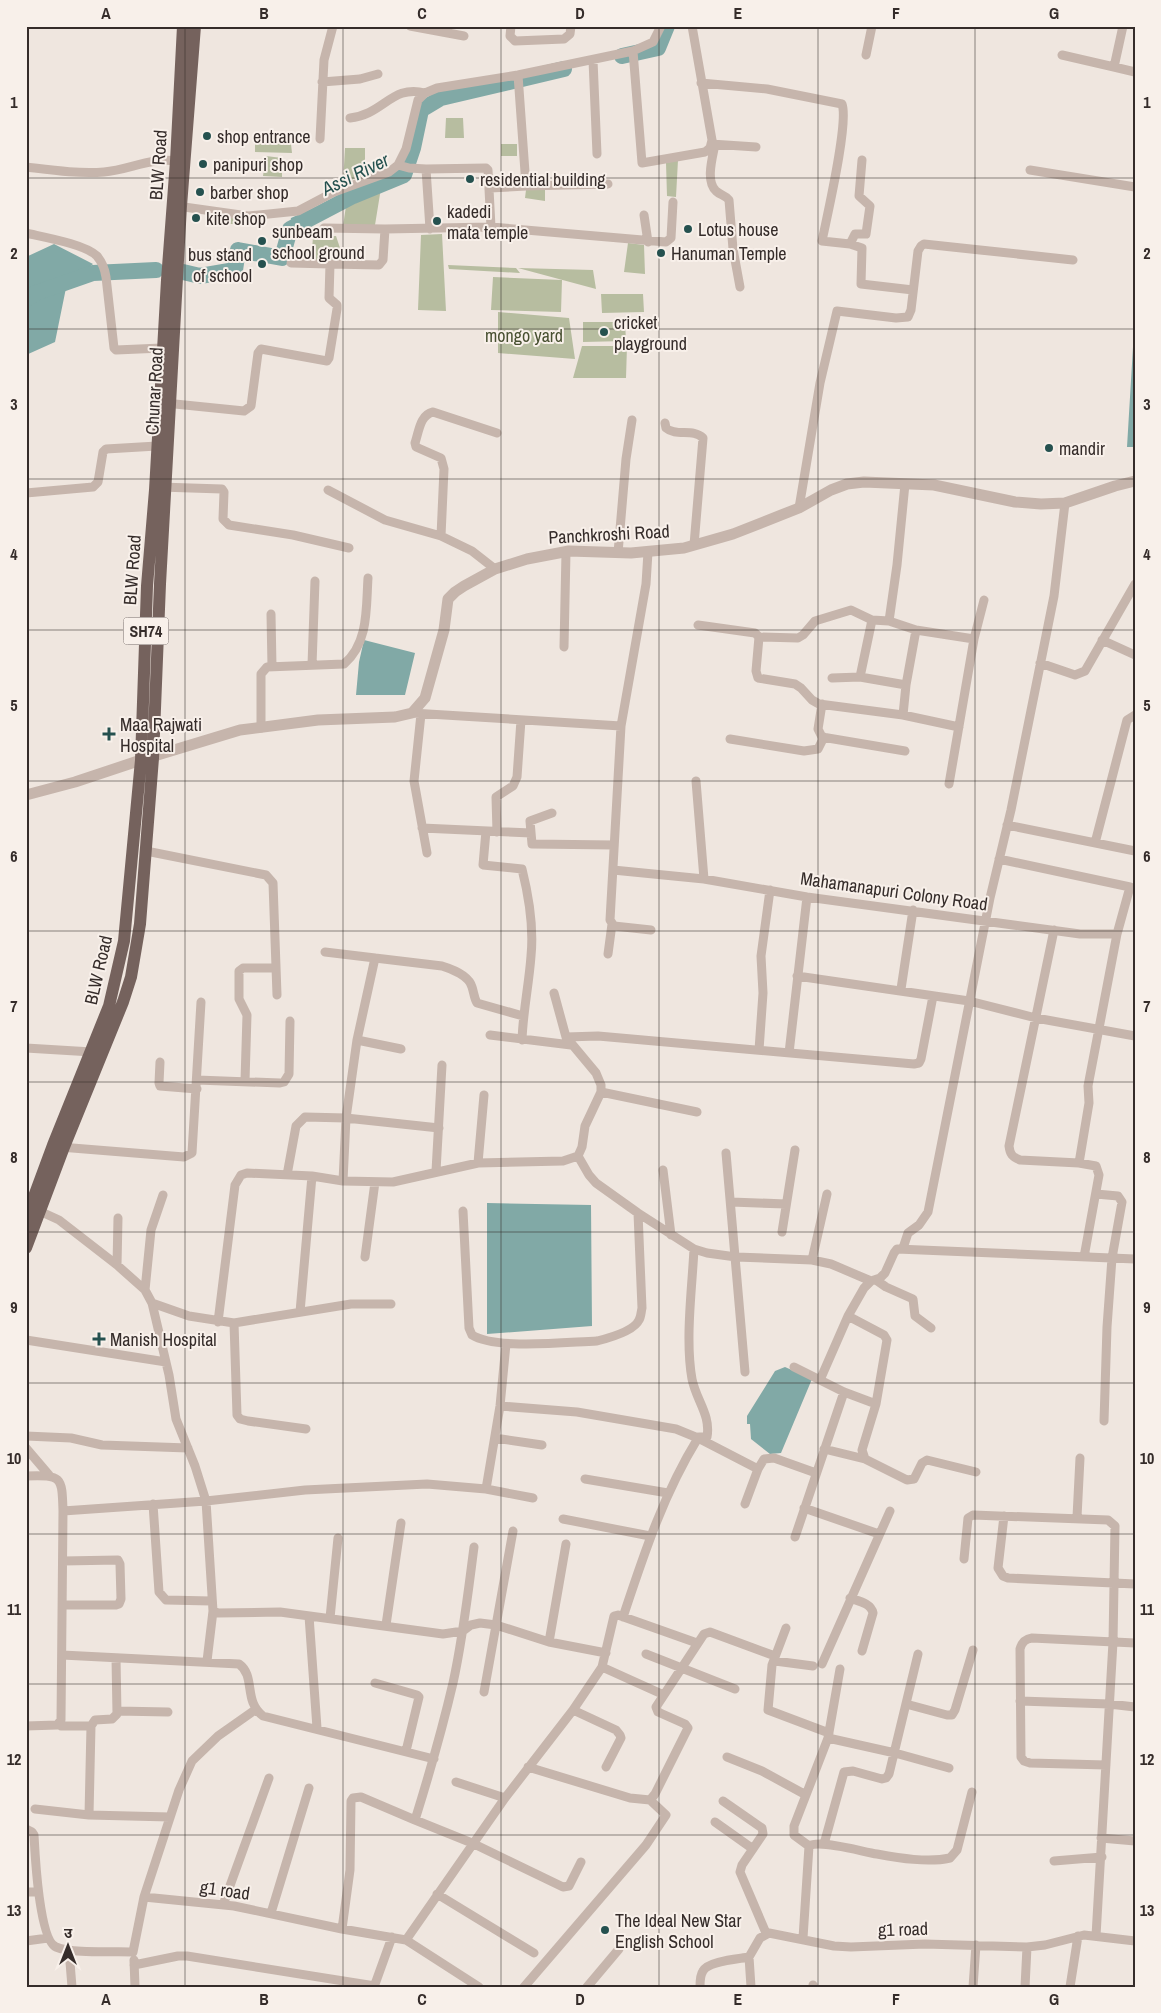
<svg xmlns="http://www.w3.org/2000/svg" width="1161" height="2013" viewBox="0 0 1161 2013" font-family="'Archivo Narrow','Noto Sans Devanagari',sans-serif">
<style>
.green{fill:#b7bda0}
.water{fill:#81a9a6}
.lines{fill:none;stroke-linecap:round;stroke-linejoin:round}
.stream{stroke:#81a9a6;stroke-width:2.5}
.river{stroke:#81a9a6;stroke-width:16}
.minor{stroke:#c6b5ac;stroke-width:9}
.tertiary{stroke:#c6b5ac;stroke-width:11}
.primary{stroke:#75625d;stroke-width:12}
.grid{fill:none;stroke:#352c2a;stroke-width:1;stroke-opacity:0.55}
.poi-dot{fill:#25514f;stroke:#f8f0ea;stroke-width:2}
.labels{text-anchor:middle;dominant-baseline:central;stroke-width:4;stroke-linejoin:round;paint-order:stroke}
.shield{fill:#f8f0ea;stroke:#706764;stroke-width:1}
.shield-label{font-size:16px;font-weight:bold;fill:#352c2a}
.poi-label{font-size:18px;fill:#352c2a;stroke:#f8f0ea;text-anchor:start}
.street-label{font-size:18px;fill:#352c2a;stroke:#f8f0ea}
.park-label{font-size:18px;fill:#485031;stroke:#f8f0ea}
.water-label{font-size:19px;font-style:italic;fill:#25514f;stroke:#f8f0ea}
.neatline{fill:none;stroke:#352c2a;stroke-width:2}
.grid-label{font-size:16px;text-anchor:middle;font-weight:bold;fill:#352c2a}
</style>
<rect width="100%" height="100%" fill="#efe6df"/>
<path class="green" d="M446,118H463L464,138H445Z
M255,133L290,135L292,153L255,152Z
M501,144H517V156H501Z
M345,148H365V175L343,183Z
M266,156L282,158V177L263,176Z
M678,160L676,197L667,196L666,163Z
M381,188L375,225L343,226L346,206Z
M526,190H545V201L525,198Z
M206,214L234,217L235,224H205Z
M442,234L446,311L418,310L421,235Z
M336,236L345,263L311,262L313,237Z
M628,243L644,245L645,274L624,272Z
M448,265L516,268L520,273L449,269Z
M518,268L593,270L596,289Z
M493,277L562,280L561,312L491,310Z
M601,294H643L644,312L602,313Z
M498,312L569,318L575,359L498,353Z
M583,322H625L626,341L583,342Z
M582,346H627L626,378H573Z"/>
<path class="water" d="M54,244L93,264L66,288L55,342L26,355V257Z
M1133,347H1135V447H1127Z
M364,640L415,653L405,695H356L359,662Z
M487,1203L591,1205L592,1326L487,1334Z
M785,1367L812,1379L781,1453L770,1454L751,1439L750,1424H747V1416L775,1371Z"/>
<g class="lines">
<path class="stream" d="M292,219L377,181"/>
<path class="river" d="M622,56L658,48L667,26
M183,272L200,276L235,270L238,250L282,258L290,229L353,196L404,175L413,148L421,110L441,98L564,69
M26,299L36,293L93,273L156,270"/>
<path class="minor" d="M410,26L464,36
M511,26L510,36L515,41L564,39L570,34L571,26
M1123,26L1114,67L1135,72
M633,51L642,163L705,152L710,148L712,140L692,26
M866,55L872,26
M1062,55L1114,67
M593,60L597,154
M518,75L526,186L608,184
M322,82L360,79L378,74
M701,83L767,89L842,104C849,123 827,216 822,241L850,244L862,248L861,284L913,290
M350,118C383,115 392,84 425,93
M320,139L324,60L333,26
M711,144L756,147
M715,144C713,156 705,181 716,191C720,195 725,195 729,200L733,249L740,287
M398,165L409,168L426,169L486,168L488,170L491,227
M26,167C51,170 78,174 104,172C129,170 151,157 176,161
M426,169L430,229
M1030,170L1135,187
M490,188L526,186
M177,206L248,216L298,211L334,192L389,172L398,165L406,149L418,100L425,93L437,88L518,75L633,51L653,42L661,26
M644,215L648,242
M324,228L385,229
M26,233C43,237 85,244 97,256C102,262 105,270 106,277L114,348L116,350L162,348
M850,244L855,234H866L870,206L859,196L862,160
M291,263L330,264
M165,403L244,411L251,406L258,353L261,349L327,361L329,358L337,309V305L329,298L330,264L379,265L383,260L385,229L491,227L666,242L671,238L673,202
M665,423L666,428C676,437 693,428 703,438L694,545
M160,487L222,489L224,492L223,519L229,525L293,535L349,548
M328,490L385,520L441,536L472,551L495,569
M26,493L93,487L98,482L103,452L106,449L157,446
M799,508L820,383L837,311L896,318L908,317L911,310L918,251L921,246L924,244L1073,260
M441,536L444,469L441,458L416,447L415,443C419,431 420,415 433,412L497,433
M648,552L646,584L621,726L610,920L614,926L651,930
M618,553L626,459L632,420
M271,614L272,667
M889,621L897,565L905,484
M698,625L755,633L759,637L756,671L758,678L795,684L801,688L812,700L819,704L903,715L959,727
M759,637L798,638L803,635L815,621L851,610L872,620L889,621L916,630L974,639
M1102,640L1135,655
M564,647L566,552
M1040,663L1075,675L1085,671L1135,584
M312,665L315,581
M860,677L872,620
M832,678L860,677L906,685
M822,704L818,729L822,737L905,751
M412,713L621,726
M421,714L414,781L427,853
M903,715L906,685L916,630
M261,728V674L267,667L344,664C369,643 366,607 368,578
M730,739L804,751L818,749L824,737
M696,781L704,879
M949,784L974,639L984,600
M552,813L530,821L532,844L614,845
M1007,825L1135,851
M422,828L531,833
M486,831L483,865L522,869C529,897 534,926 531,956C529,984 523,1011 522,1040
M497,832L496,797L513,786L517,777L521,720
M1095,843L1127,720L1135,715
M146,851L266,875L273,883L277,995
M999,859L1130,887
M613,870L704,879L807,897L1080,934H1117L1130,887L1135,889
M1054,930L1009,1146C1010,1154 1012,1157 1020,1160L1079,1163L1096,1166L1099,1175L1084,1257
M325,952L442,966C452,969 469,976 472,987C474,993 474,998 477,1003L523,1016
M608,954L612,924
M797,976L969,1001L1036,1018L1135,1036
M901,989L913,910
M490,1035L571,1045
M566,1037L598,1036L914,1064L919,1063L921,1059L933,996
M357,1040L401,1049
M26,1048L92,1052
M759,1050L763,993L761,956L770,890
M789,1053L807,897
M160,1062L159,1083L160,1086L197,1089
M197,1080L280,1083L284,1082L289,1074L290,1021
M245,1081L247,1015L239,999V971L243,968H276
M601,1092L697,1112
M60,1147L184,1157L192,1153L201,1002
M726,1153L745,1372
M578,1156L589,1175L596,1183L638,1213L694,1249L707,1253L736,1257L812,1260L831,1264L871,1281
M478,1163L484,1095
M1079,1163L1089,1103L1088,1086L1117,934
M663,1170L671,1235
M436,1171L442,1065
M287,1175L296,1126L305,1117L346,1118L439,1128
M343,1181L346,1118L357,1040L375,958
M1096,1194L1118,1196L1122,1202L1112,1258L1107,1327L1104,1421
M731,1202L786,1204
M35,1209L59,1220L117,1265L145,1290L152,1303L169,1375L176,1419L195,1466L206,1501L213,1611L218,1613L280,1612L443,1634L463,1631L471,1625L480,1623L496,1625L549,1642L606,1653
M463,1211L469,1328L472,1335C496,1350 567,1342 597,1341C609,1338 634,1331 639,1320C641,1317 641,1312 642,1308L638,1213
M782,1232L795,1150
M903,1248L908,1233L919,1225L928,1212L990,898L1011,810L1054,596L1065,503
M694,1249C692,1289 685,1340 692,1379C696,1400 711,1415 707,1437H699
M365,1257L375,1182
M812,1260L827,1194
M117,1265L118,1218
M876,1280L886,1287L913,1299L915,1316L931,1328
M145,1290L151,1230L163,1195
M152,1303L189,1316L234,1323L351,1304H391
M300,1312L312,1176
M848,1316L884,1335L887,1340L876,1404L862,1450L865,1459L907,1480L914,1479L922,1463L927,1460L976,1472
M218,1322L235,1185L241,1175L247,1173L312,1176L343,1181L393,1182L478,1163L563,1161L578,1156L582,1147L585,1126L601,1092V1085L596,1073L566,1037L554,993
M234,1323L237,1415L240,1419L248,1421L306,1429
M26,1340L166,1362
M794,1367L844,1392L876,1404
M820,1380L848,1316L864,1288L871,1281L880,1278L885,1273L894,1253L897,1249L1135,1259
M500,1406L577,1412L676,1429L698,1438L758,1469
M26,1436L71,1438L102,1445L188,1448
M495,1438L542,1445
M26,1448L49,1475
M824,1449L865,1459
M26,1476C62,1475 62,1476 63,1511L61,1720L57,1725L26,1726
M585,1479L668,1493
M486,1489L500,1406L506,1344
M153,1504L159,1592L166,1600L211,1601
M745,1504L758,1469L764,1459L774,1458L816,1473
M804,1508L879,1534
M63,1511L206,1501L305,1490L427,1484L486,1489L533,1498
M1004,1516L998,1568L1003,1576L1008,1578L1135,1584
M1077,1517L1080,1458
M563,1519L650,1536
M795,1537L844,1392
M474,1547C468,1593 463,1638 453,1683C442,1730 429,1775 415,1820L472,1843L563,1887L569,1886L581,1862
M964,1559L968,1518L973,1515L1108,1520L1115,1526L1113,1642L1096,1936
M63,1561L118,1560L120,1564L121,1599L119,1604L116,1605H63
M850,1598C858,1601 871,1603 873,1613L862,1651
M309,1616L317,1728
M623,1617C644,1554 663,1495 698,1438
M330,1618L338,1538
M386,1625L401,1523
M786,1628L772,1665L768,1710L829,1733
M549,1642L566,1544
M646,1654L735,1689
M62,1655L239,1664C256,1676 243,1701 263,1716L434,1759
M207,1661L213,1611
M822,1664L890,1511
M602,1667L664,1695
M375,1683L417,1695L419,1697L406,1751
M484,1692L513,1531
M1020,1701L1109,1704L1135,1707
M906,1704L947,1715H952L955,1710L973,1650
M573,1710L616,1730L620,1735L621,1738L606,1767
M117,1711L168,1712
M61,1726H91
M828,1738L895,1753L949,1768
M727,1757L762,1771L806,1795
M1106,1765L1030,1763L1024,1761L1021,1757L1020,1649C1022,1642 1025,1639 1032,1638L1135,1643
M528,1767L630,1798L650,1800L655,1794L688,1728L685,1724L658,1712L656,1707L704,1634L710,1632L775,1656V1661L813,1666
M456,1782L505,1798
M723,1801L762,1828L763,1834L742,1865L740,1872L766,1933
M35,1809L89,1815L170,1817
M89,1815L91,1726L95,1720L112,1719L117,1714L116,1658
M715,1822L753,1849
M26,1829L32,1832L34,1835C35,1854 39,1940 56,1947C73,1954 114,1951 133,1952L144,1897L234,1906L342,1929L406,1940L479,1987
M1101,1838L1135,1841
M824,1844L844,1772L853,1771L882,1779L886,1778L889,1774L918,1654
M809,1846L794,1835V1826L828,1738L840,1669
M1054,1861L1102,1857
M26,1892H38
M437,1894L534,1953
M144,1897L179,1790L192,1761L218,1736L255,1710
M223,1905L269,1778
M271,1913L309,1788
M342,1929L350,1870L351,1801L353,1798L361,1797L415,1820
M803,1938L809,1846C820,1839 863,1852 877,1854C899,1858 928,1863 950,1858L957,1850L972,1792
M406,1940L505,1798L573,1710L602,1667L614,1616L618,1615L697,1643
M26,1941L48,1938
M69,1950L72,1987
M749,1957L751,1987
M134,1960L135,1987
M134,1965L178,1956H187L375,1986
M374,1987L392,1937
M524,1987L646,1845L666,1815L650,1800
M587,1987L619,1949
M700,1987C700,1982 700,1975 703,1971C708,1961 739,1959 749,1957L760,1938L769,1933L834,1946L851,1947L925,1944L1027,1947L1045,1945L1084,1935L1135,1941
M813,1987V1985
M973,1987L976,1945
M1025,1987L1027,1947
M1070,1987L1078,1936"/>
<path class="tertiary" d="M26,795L75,782L141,760L240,730L318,720L395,717L412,713L425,698L444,630L448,599L455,592L464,586L495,569L527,559L569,551L631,553L684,548L733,534L799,508L831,490L847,484L864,482L934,485L1015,502L1041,504L1065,503L1115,486L1135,481"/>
<path class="primary" d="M26,1218L53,1145L109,1006L124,941L141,760L147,586L155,490L167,280L176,161L183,26
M26,1248L64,1147L123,1002L131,977L140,924L153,758L160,584L181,206L195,26"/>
</g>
<path class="grid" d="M185,26V1987M343,26V1987M501,26V1987M659,26V1987M818,26V1987M975,26V1987M26,178H1135M26,329H1135M26,479H1135M26,630H1135M26,781H1135M26,931H1135M26,1082H1135M26,1232H1135M26,1383H1135M26,1534H1135M26,1684H1135M26,1835H1135"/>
<g class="poi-dot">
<circle cx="207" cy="136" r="5"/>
<circle cx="203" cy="164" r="5"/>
<circle cx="470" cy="179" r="5"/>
<circle cx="200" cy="192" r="5"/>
<circle cx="196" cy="218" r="5"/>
<circle cx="437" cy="221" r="5"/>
<circle cx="688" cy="229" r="5"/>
<circle cx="262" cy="241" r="5"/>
<circle cx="661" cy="253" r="5"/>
<circle cx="262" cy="264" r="5"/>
<circle cx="604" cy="332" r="5"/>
<circle cx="1049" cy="448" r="5"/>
<path d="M106.5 726.5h5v5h5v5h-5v5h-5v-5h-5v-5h5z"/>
<path d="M96.5 1331.5h5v5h5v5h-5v5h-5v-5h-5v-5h5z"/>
<circle cx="605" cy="1930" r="5"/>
</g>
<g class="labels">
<rect class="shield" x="123.5" y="617.5" width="45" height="27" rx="4"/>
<g class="shield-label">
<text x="146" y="631">SH74</text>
</g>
<g class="poi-label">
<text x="217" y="136">shop entrance</text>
<text x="213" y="164">panipuri shop</text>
<text x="480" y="179">residential building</text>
<text x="210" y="192">barber shop</text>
<text x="447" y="211">kadedi<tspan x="447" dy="21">mata temple</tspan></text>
<text x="206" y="218">kite shop</text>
<text x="698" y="229">Lotus house</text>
<text x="272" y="231">sunbeam<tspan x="272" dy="21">school ground</tspan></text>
<text x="671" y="253">Hanuman Temple</text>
<text x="252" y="254" text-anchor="end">bus stand<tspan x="252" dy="21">of school</tspan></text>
<text x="614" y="322">cricket<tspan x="614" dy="21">playground</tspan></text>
<text x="1059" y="448">mandir</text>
<text x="120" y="724">Maa Rajwati<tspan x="120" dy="21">Hospital</tspan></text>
<text x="110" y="1339">Manish Hospital</text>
<text x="615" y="1920">The Ideal New Star<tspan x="615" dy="21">English School</tspan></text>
</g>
<g class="street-label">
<text transform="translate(158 165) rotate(-86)">BLW Road</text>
<text transform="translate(154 391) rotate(-87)">Chunar Road</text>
<text transform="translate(609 534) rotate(-3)">Panchkroshi Road</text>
<text transform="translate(132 570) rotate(-86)">BLW Road</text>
<text transform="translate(894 891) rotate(8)">Mahamanapuri Colony Road</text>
<text transform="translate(98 970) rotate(-77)">BLW Road</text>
<text transform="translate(225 1890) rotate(8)">g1 road</text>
<text transform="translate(903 1929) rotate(-2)">g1 road</text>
</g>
<g class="park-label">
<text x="524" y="335">mongo yard</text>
</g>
<g class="water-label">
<text transform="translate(355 174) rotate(-26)">Assi River</text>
</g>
</g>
<rect width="1161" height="2013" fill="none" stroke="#f8f0ea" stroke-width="55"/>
<g transform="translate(68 1946)" stroke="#f8f0ea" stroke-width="4" paint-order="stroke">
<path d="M0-4L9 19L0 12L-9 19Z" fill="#352c2a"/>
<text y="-8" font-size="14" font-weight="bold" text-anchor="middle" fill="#352c2a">उ</text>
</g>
<rect x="28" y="28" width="1106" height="1958" class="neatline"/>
<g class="grid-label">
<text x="106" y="19">A</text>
<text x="264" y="19">B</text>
<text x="422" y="19">C</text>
<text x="580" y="19">D</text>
<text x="738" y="19">E</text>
<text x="896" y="19">F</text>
<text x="1054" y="19">G</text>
<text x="14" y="108">1</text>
<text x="1147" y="108">1</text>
<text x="14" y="259">2</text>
<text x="1147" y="259">2</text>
<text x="14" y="410">3</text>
<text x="1147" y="410">3</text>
<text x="14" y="560">4</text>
<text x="1147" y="560">4</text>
<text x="14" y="711">5</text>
<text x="1147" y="711">5</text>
<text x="14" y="862">6</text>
<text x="1147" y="862">6</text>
<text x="14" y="1012">7</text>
<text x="1147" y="1012">7</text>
<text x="14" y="1163">8</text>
<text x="1147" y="1163">8</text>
<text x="14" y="1313">9</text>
<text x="1147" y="1313">9</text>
<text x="14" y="1464">10</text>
<text x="1147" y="1464">10</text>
<text x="14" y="1615">11</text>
<text x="1147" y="1615">11</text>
<text x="14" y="1765">12</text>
<text x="1147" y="1765">12</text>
<text x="14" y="1916">13</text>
<text x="1147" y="1916">13</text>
<text x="106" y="2005">A</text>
<text x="264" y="2005">B</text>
<text x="422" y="2005">C</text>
<text x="580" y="2005">D</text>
<text x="738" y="2005">E</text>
<text x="896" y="2005">F</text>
<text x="1054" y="2005">G</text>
</g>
</svg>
